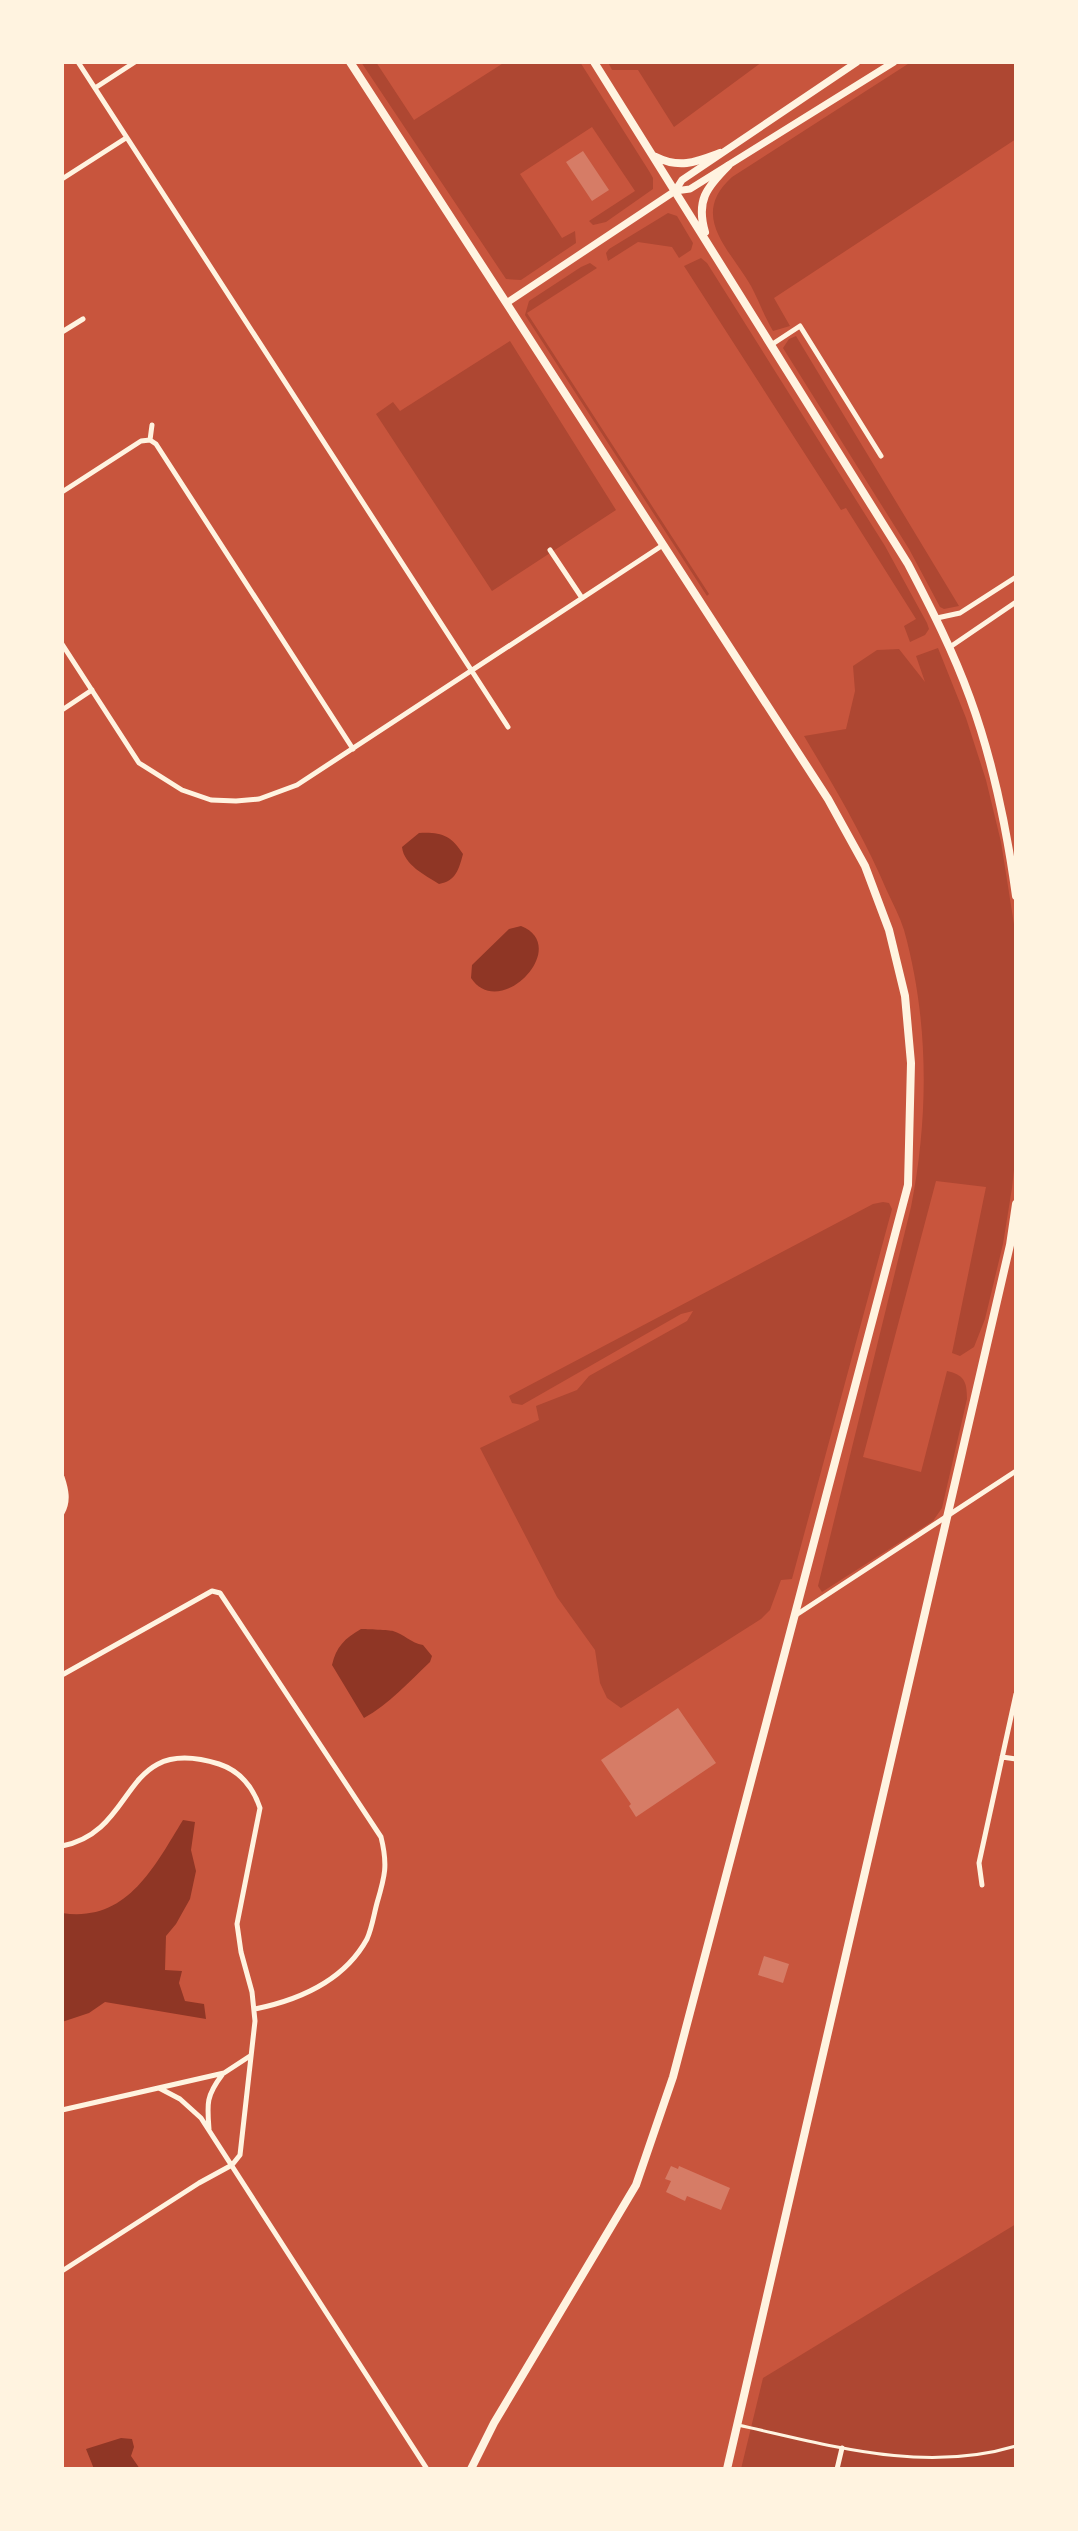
<svg xmlns="http://www.w3.org/2000/svg" width="1078" height="2531" viewBox="0 0 1078 2531" font-family="'PT Sans',sans-serif">
<style>
.green{fill:#ae4732}
.water{fill:#8f3625}
.building{fill:#d67c66}
.lines{fill:none;stroke-linecap:round;stroke-linejoin:round}
.service{stroke:#fff3e0;stroke-width:3}
.minor{stroke:#fff3e0;stroke-width:5}
.secondary{stroke:#fff3e0;stroke-width:7}
.primary{stroke:#fff3e0;stroke-width:8}
</style>
<rect width="100%" height="100%" fill="#c8553d"/>
<path class="green" d="M361,62H376L414,120L505,62H580L649,171L653,178V189L606,222L593,225L589,221L635,191L592,127L520,174L562,238L575,231L576,243L521,280L506,279Z
M608,62H762L674,127L638,70H612Z
M911,62H1016V139L774,298L790,326L773,331C764,316 759,301 751,286C729,248 689,216 732,177Z
M668,213L677,216L693,243L691,250L679,258L672,247L638,242L608,261L606,253L609,249Z
M701,258L707,263L885,546L927,623L929,629L925,635L910,642L904,626L916,619L846,508L841,510L684,266Z
M590,263L597,268L527,313L709,594L707,596L525,315L529,301L581,267Z
M796,336L959,606L944,609L940,607L909,549L783,348L789,339Z
M510,341L616,510L492,591L376,414L393,402L400,411Z
M938,648L966,718L986,780L1001,842L1016,937V1151L1012,1188L1003,1244L985,1319L974,1347L960,1356L952,1353L986,1187L936,1181L863,1457L921,1472L947,1371C964,1375 967,1381 967,1399L942,1508L933,1521L822,1592L818,1586L911,1207C929,1116 929,1020 904,930C900,917 893,904 887,891C864,837 834,786 804,736L846,729L855,691L853,666L877,650L899,649L925,682L916,656Z
M883,1202L889,1203L892,1209L792,1579L781,1580L770,1610L761,1619L621,1708L607,1698L600,1683L595,1650L557,1597L480,1448L539,1420L536,1406L577,1390L589,1376L687,1321L693,1311L681,1314L522,1405L512,1403L509,1396L873,1204Z
M1016,2224V2469H741L763,2378Z"/>
<path class="water" d="M419,833C441,832 451,835 463,854C459,869 456,881 439,884C425,875 404,865 402,847Z
M521,926C572,946 500,1022 471,978L472,965L509,929Z
M361,1629C366,1629 390,1630 393,1631C404,1634 411,1643 423,1645L432,1656L430,1662C409,1682 389,1704 364,1718L332,1665C336,1647 345,1638 361,1629Z
M183,1820L195,1822L191,1850L196,1871L190,1899L176,1924L166,1936L165,1970L182,1971L179,1983L185,2001L204,2004L206,2019L105,2002L89,2013L62,2022V1913C127,1923 154,1867 183,1820Z
M121,2438L132,2439L134,2447L131,2456L140,2469H94L86,2449Z"/>
<path class="building" d="M583,151L609,190L592,201L566,162Z
M678,1708L716,1763L636,1817L629,1806L631,1804L601,1760Z
M764,1956L789,1964L783,1983L758,1975Z
M671,2166L678,2169L679,2166L730,2188L721,2210L687,2196L685,2201L666,2192L671,2181L665,2179Z"/>
<g class="lines">
<path class="service" d="M738,2425C829,2445 923,2474 1016,2446"/>
<path class="minor" d="M78,62L508,727
M95,88L135,62
M62,179L126,138
M62,332L83,319
M771,345L800,326L881,456
M150,440L156,444L353,749
M150,440L152,425
M62,492L141,441L150,440
M550,550L582,598
M937,618L960,613L1016,577
M62,644L139,763L182,790L211,800L236,801L259,799L297,785L663,545
M950,647L1016,602
M62,710L92,690
M62,1477C66,1489 69,1501 62,1513
M796,1615L1016,1471
M62,1675L212,1591L220,1593L381,1837C388,1865 385,1876 377,1903C374,1914 372,1928 367,1939C344,1981 299,2000 255,2009
M1002,1757L1016,1759
M62,1846C140,1831 119,1733 219,1764C240,1771 253,1787 260,1808L237,1924L241,1952L252,1992L255,2021L240,2155L232,2165L199,2183L62,2271
M982,1885L979,1863L1016,1694
M159,2088L180,2099L201,2118L427,2469
M62,2110L224,2073L250,2056
M209,2129C207,2104 206,2096 222,2075
M837,2469L842,2448"/>
<path class="secondary" d="M675,191L682,180L857,62
M508,302L675,191L690,189L894,62"/>
<path class="primary" d="M350,62L828,799L865,866L889,930L905,996L911,1063L908,1185L673,2077L636,2185L494,2423L471,2469
M594,62L908,564C931,608 953,651 970,698C993,761 1007,830 1016,896
M656,157C680,169 696,162 720,153
M705,232C696,201 706,188 728,166
M727,2469L1010,1245L1016,1204"/>
</g>
<rect width="1078" height="2531" fill="none" stroke="#fff3e0" stroke-width="128"/>
</svg>
